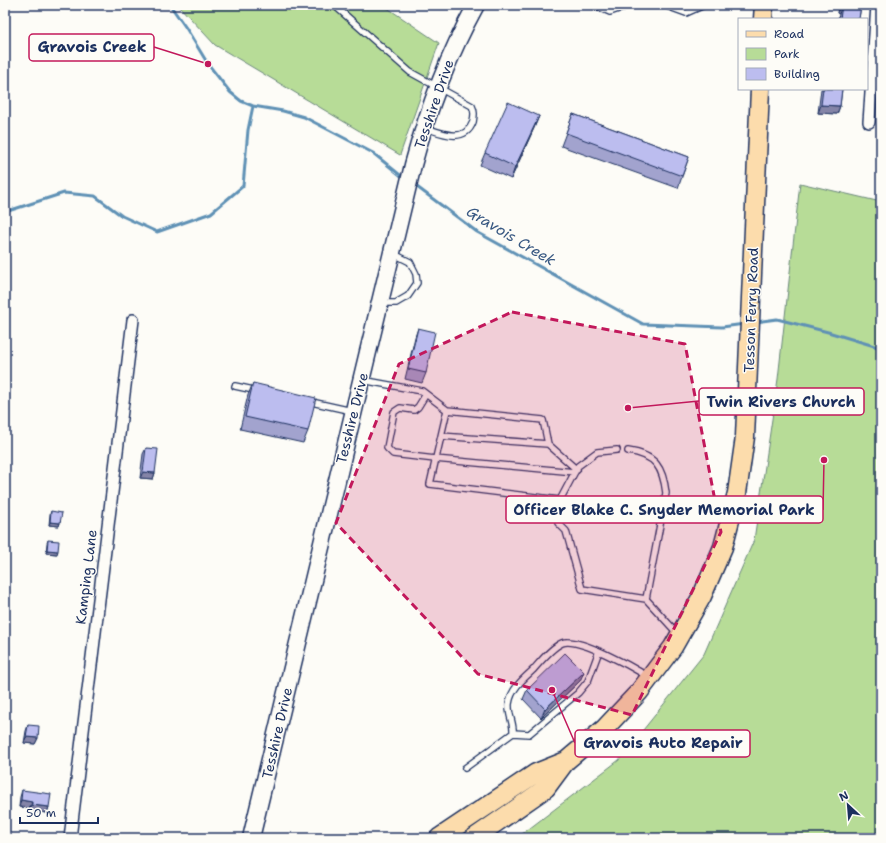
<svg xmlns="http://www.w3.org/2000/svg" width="886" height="843" viewBox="0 0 886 843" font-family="'Shantell Sans',sans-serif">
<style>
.green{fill:#b7dc97;stroke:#69867a}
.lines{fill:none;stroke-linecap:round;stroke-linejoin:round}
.stream{stroke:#5f91b5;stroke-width:3}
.lane-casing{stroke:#1b2f5e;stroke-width:8}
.street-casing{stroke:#1b2f5e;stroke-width:14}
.secondary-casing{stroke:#1b2f5e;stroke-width:19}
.primary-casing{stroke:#1b2f5e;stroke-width:21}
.lane{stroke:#fdfcf7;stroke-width:5.5}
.street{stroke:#fdfcf7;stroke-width:11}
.secondary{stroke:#fdfcf7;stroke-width:16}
.primary{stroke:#fcdcac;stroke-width:18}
.wall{fill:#a2a3ce;stroke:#1b2f5e}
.shaded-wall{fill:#8484a7;stroke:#1b2f5e}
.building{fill:#bcbdef;stroke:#1b2f5e}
.marked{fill:#c2185b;fill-opacity:0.2;stroke:#c2185b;stroke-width:3;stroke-dasharray:8 5;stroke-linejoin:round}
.labels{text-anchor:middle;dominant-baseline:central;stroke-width:3;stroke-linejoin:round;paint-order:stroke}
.street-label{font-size:14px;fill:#1b2f5e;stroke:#fdfcf7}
.water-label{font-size:15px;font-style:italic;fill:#385882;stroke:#fdfcf7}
.leader{fill:none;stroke:#c2185b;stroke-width:1.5}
.callout-dot{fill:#c2185b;stroke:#fdfcf7;stroke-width:1.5}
.callout{fill:#fdfcf7;stroke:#c2185b;stroke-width:1.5}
.callout-label{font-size:15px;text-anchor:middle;font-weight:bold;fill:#1b2f5e}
</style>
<rect width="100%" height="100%" fill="#fdfcf7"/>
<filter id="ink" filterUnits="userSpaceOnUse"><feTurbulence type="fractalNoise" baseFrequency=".025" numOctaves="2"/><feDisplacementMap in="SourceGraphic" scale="8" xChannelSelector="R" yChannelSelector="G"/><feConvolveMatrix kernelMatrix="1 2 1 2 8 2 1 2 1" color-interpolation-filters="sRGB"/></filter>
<g filter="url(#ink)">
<path class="green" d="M178,5H383L439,43L400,155L215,45Z
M800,183L881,202V838H517L619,760L704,654L754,540L778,379Z"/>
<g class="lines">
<path class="stream" d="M170,5L186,28L208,64L230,92L241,101L253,106L283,111L304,117L373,153L405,179
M413,184L477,232L643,324L722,327L745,324
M5,212L64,193L95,196L122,216L157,232L211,213L243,186L248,130L253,106
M756,322L777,319L828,332L881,348"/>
<defs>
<path id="lane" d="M334,5L410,72L472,106C475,112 474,116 473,122C465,144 441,133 426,128
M594,5L610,12L630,5
M664,5L686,13L704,5
M382,303H396L408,296L417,283L416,274L410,262L394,254
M362,380L422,391L447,410L543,420L548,444L577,470
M235,386L258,391
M426,394L418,407L414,410L400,408L394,412L387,448L393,454L435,459L575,472
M307,401L352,411
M447,410L430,484L560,500
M441,436L548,444
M617,450L597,452L578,466L560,500L558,523L566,531L582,589L646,599
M628,451C656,455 663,468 666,493L646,599L677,633
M513,733L529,734L578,693L588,681L599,651
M465,768L513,733C514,723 508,715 509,704C511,689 523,679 533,670C541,661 551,648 562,643C577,636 634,668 649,677"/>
<path id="street" d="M869,122L877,5
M70,838L133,320"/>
<path id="secondary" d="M251,838L413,165C428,109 448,56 476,5"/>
<path id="primary" d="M763,19L764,5
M439,838L536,773L566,761
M474,838L546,788L566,761L605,728L639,692L673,647L702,596L723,547L737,493L745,437L760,89"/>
</defs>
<use href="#lane" class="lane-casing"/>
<use href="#street" class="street-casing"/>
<use href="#secondary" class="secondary-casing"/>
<use href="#primary" class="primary-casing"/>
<use href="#lane" class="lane"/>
<use href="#street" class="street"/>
<use href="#secondary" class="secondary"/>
<use href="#primary" class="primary"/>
</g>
<path class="wall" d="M838,5H861L859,19H838L839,14L837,13Z
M821,89H842L840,106L837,114L818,113Z
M573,114L689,157L678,188L561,146Z
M539,116L534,128L511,179L480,165L485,153Z
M418,328L426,373L422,383L405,379L415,337Z
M253,383L308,431L303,443L240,429L248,395Z
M146,448L155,473L153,479L140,478L143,454Z
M51,511L60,523L59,526L49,525L50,514Z
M48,540L57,554L46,553L47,543Z
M580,681L541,718L523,699L527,690Z
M28,725L38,738L35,744L24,743L26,731Z
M22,790L49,807L47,813L29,811L30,808L19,807L20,797Z"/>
<path class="shaded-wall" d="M840,5H842L839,14L837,13Z
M821,105L840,106L837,114L818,113Z
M539,116L534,128L511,179L515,167Z
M143,472L155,473L153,479L140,478Z
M50,522L60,523L59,526L49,525Z
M47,550L58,551L57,554L46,553Z
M584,672L580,681L541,718L545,709Z
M26,737L38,738L35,744L24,743Z
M21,800L32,802L30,808L19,807Z
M32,805L49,807L47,813L29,811Z"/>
<path class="building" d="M840,5H861L859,19H840L842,5Z
M823,89H842L840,106L821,105Z
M508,102L539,116L515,167L485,153Z
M573,114L689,157L682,176L566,133Z
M418,328L435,332L426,373L408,369Z
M253,383L316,398L308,431L245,417Z
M146,448L158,449L155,473L143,472Z
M51,511L62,513L60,523L50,522Z
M48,540L59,541L58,551L47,550Z
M565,653L584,672L545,709L527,690Z
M28,725L39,726L38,738L26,737Z
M22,790L51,794L49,807L32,805V802L21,800Z"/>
</g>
<path class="marked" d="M512,312L685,344L721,532L632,715L478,674L336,523L399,364Z"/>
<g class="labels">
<g class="street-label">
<text transform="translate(434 104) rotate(-71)">Tesshire Drive</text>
<text transform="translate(751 310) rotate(-88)">Tesson Ferry Road</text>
<text transform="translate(352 418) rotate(-76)">Tesshire Drive</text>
<text transform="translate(86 577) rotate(-83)">Kamping Lane</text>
<text transform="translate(277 733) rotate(-77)">Tesshire Drive</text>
</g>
<g class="water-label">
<text transform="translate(511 236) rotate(31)">Gravois Creek</text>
</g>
</g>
<path class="leader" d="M208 64L154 47M628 408L699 401M824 460L823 510M552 690L575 743"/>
<g class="callout-dot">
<circle cx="208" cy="64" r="4"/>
<circle cx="628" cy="408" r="4"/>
<circle cx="824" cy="460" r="4"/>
<circle cx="552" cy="690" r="4"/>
</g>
<g class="callout">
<rect x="29" y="34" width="125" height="27" rx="4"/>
<rect x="699" y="388" width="165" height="27" rx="4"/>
<rect x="506" y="496" width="317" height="27" rx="4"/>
<rect x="575" y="730" width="175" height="27" rx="4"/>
</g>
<g class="callout-label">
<text x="92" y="52">Gravois Creek</text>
<text x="781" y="407">Twin Rivers Church</text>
<text x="664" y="515">Officer Blake C. Snyder Memorial Park</text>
<text x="663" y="748">Gravois Auto Repair</text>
</g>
<rect width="886" height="843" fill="none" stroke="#fdfcf7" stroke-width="20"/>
<rect x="10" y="10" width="866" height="823" fill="none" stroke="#1b2f5e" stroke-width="1.5" filter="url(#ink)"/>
<rect x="738" y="18" width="130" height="72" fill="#fdfcf7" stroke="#a3aaba"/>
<rect x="746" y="31" width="20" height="6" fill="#fcdcac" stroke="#a3aaba"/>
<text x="774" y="38" font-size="12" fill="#1b2f5e">Road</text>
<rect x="746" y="48" width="20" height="12" fill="#b7dc97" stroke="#a3aaba"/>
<text x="774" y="58" font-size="12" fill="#1b2f5e">Park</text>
<rect x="746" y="68" width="20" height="12" fill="#bcbdef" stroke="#a3aaba"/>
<text x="774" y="78" font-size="12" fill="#1b2f5e">Building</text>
<g transform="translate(848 805) rotate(334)" stroke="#fdfcf7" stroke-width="3" paint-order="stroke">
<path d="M0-3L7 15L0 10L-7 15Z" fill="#1b2f5e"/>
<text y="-6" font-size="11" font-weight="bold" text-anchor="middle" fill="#1b2f5e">N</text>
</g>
<path d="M20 817v6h78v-6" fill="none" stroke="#1b2f5e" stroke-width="2"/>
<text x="26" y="817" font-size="12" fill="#1b2f5e" stroke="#fdfcf7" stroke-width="3" paint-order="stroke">50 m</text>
</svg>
